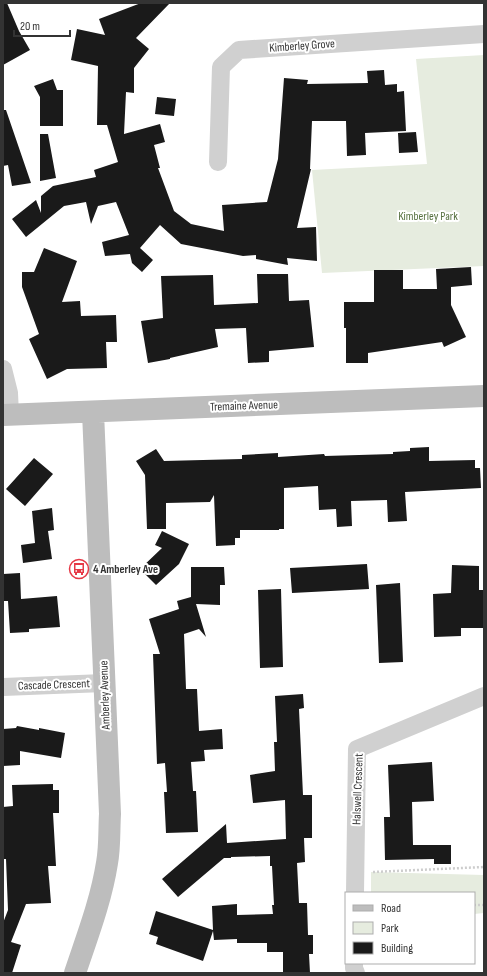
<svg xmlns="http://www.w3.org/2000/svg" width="487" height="976" viewBox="0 0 487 976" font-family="'Sofia Sans Condensed',sans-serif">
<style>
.green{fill:#e6ecdf}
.building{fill:#1a1a1a}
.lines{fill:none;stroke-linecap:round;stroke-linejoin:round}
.path{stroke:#cdcdcd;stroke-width:2.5;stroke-dasharray:2 2;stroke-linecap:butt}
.street{stroke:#d0d0d0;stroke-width:18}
.secondary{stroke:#bdbdbd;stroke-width:22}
.labels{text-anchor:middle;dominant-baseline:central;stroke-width:4;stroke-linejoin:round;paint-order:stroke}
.street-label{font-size:12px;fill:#333;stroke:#fff}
.park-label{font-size:12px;fill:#56703f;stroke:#fff}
.poi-label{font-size:12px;font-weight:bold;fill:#333;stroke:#fff;text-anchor:start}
</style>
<rect width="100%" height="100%" fill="#fff"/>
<path class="green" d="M484,55V266L322,273L312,170L427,164L416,59Z
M371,872L484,875V913L474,914V893H371Z"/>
<path class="building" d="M3,3H7L19,31L30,50L3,65Z
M141,3H170L136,38L149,49L134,68V93L126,92L124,134L160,124L165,142L154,145L160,168H158L174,211L191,224L224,231L222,205L267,202L278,159L284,78L308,80L307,84L368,83L367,71L384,70L385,85L397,84V92L404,91L406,131L365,133L366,155L347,156L346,121H312L310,169H311L297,228L316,227L317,261L287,258L288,265L256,259V255L243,256L181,244L160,225L140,248L153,260L142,272L132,263L130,254L105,256L102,242L129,235L116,202L98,206L91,224L86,202L64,206L26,237L12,219L36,200L41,213V196L53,186L96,177L94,170L118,162L107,125H97L98,66L71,60L77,29L105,35L99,19Z
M53,79L57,90H63V126H40V97L34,86Z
M157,97L176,99L174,116L155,114Z
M3,110H6L31,183L12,186L8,165L3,166Z
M416,132L418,152L399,153L398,133Z
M40,134H48L56,178L40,181Z
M44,248L77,261L62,302L80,301L81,316L116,315L117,342H106L107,368L67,369L47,379L29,339L39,334L22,287V272H34Z
M471,267L472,285L451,287V305L466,337L444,347L442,342L368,353V363H346V328H344V302H374V270H403V289H437L436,269Z
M257,274H288L289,301L309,300L314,347L269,351V362L248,363L246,328L215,329L218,347L170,358V359L148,363L141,321L163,318L161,276L213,275L214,305L258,303Z
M429,447V461L475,460V468H480L481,488L405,492L407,521L388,522L387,500L351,501L352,526L337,527L336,509L319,510L318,486L284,488V529H279V530H240V538H235V545L216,546L214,495L210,502L166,503V529H147L145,475L136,461L156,449L164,461L242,459V455L278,453V457L324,454L325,456L393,454V452L410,451V448Z
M34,458L53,474L25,506L6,489Z
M52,508L54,530L48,531L52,559L23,563L21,545L35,543L32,511Z
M162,531L189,544L179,564L156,585L140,569L162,548L155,545Z
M367,564L369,589L292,593L290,568Z
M452,565L479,566V590H484V628H461V636L434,637L433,594L451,593Z
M191,567H224L225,585H220V605L196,604L206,637L199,629L184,634L186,689H197L199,731L222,729L223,749L204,750L205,761L191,762L193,791H196L198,832L166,833L164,792H167L165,763L157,764L153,654H160L149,619L179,609L177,601L191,597Z
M20,573L21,599L57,596L60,627L29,629V632L10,633L8,601H3V574Z
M400,583L403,662L379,663L376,585Z
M281,589L283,667L260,668L258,590Z
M303,694L304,708L299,709L303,795H312V838H304L305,862L297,863L299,903H307L308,935H313V954H309L310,973H283V952H267V943H237V939L214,940L213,931L203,961L156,944L158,937L149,934L156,911L213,930L212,906L237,904V915L273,914L272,905H274L272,866H270V856L231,857V858H224L178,897L162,879L226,824L227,843L286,839L285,800L253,803L250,775L275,771L274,742H277L275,696Z
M17,726L39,730V728L65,733L61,758L20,751V765L3,766V729L16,728Z
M432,762L434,801L412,802L413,845H451V864H434V859L385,860L384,817H390L388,765Z
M53,784V790H59V813H53L56,866H48L51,903L26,904L11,942L21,945L12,973H3V923L8,910L6,859H3V807L13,806L12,785Z"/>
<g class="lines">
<path class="path" d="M373,872L484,867
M474,905H484"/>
<path class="street" d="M218,162L221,67L239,50L484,34
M3,369L9,393L10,415
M3,687L104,683
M355,893L357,749L484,696
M354,963V968L356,973"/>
<path class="secondary" d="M3,415L484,396
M75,973C87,937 101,901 107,863C110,847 109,830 110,814L93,412"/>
</g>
<defs>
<symbol id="bus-ring" viewBox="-11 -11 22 22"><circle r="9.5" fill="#fff" stroke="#e63946" stroke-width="1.5"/><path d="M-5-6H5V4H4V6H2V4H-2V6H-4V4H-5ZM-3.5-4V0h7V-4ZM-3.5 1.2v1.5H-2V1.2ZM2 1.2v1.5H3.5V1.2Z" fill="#e63946"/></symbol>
</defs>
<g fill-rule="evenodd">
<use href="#bus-ring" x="68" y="558" width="22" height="22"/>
</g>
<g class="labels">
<g class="street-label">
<text transform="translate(302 46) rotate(-4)">Kimberley Grove</text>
<text transform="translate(244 406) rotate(-2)">Tremaine Avenue</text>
<text transform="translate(54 685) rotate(-2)">Cascade Crescent</text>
<text transform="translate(105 695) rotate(-92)">Amberley Avenue</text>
<text transform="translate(358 789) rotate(-88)">Halswell Crescent</text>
</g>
<g class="park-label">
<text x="428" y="216">Kimberley Park</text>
</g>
<g class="poi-label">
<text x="93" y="569">4 Amberley Ave</text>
</g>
</g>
<rect width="487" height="976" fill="none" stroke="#333333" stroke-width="8"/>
<rect x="345" y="892" width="130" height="72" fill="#ffffff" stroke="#adadad"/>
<rect x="353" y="905" width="20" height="6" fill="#bdbdbd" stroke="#adadad"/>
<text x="381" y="912" font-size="12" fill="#333333">Road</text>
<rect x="353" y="922" width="20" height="12" fill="#e6ecdf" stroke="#adadad"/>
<text x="381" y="932" font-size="12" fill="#333333">Park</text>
<rect x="353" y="942" width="20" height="12" fill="#1a1a1a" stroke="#adadad"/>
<text x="381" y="952" font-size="12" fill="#333333">Building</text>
<path d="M14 30v6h56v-6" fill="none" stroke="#333333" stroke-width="2"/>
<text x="20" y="30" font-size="12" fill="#333333" stroke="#ffffff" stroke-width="3" paint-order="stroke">20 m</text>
</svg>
